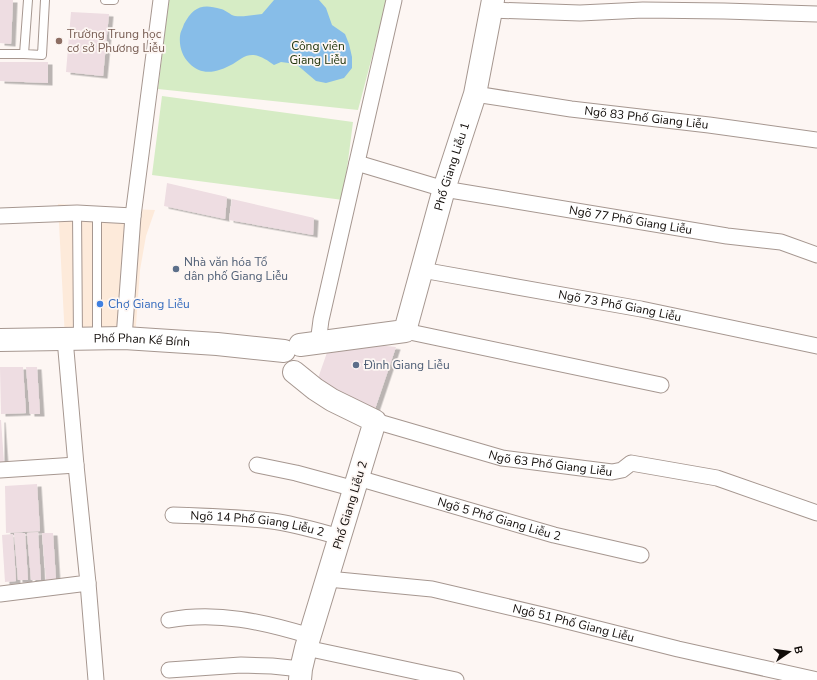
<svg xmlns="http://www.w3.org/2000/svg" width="817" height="680" viewBox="0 0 817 680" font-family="'Nunito Sans',sans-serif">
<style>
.commercial{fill:#fdeada}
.green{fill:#d6ecc5}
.water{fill:#87bde8}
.building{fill:#eedde2;filter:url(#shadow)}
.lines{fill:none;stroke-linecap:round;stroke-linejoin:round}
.service-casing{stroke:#a69790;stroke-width:10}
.minor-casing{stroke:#a69790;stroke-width:17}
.secondary-casing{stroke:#a69790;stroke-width:24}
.service{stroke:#fff;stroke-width:8}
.minor{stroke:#fff;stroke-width:15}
.secondary{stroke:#fff;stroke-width:22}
.education-dot{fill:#8d6e63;stroke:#fdf6f3;stroke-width:1.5}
.service-dot{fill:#5c6f8a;stroke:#fdf6f3;stroke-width:1.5}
.shop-dot{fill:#3f7fe0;stroke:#fdf6f3;stroke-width:1.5}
.labels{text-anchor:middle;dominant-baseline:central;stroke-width:3.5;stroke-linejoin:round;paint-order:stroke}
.education-label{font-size:12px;fill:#785e54;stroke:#fdf6f3;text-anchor:start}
.park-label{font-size:12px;fill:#21350c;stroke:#fdf6f3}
.street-label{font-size:12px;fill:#100b08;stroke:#fdf6f3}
.service-label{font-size:12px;fill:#4e5e75;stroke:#fdf6f3;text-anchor:start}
.shop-label{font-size:12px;fill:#366cbe;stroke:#fdf6f3;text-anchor:start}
</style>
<defs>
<filter id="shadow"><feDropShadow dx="4.5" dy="2.5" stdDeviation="0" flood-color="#0004"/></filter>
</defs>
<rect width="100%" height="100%" fill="#fdf6f3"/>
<path class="commercial" d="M58,204L128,209L155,210L146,236L140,270L135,339H65Z"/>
<path class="green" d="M169,0H387L358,110L158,89Z
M162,96L353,122L343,200L152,175Z"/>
<path class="water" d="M274,0H319L326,8L332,25L345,34L349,44L352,57V68L344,78L326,83L316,81L296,64L281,62L274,65C268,61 260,55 252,55C245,55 239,60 233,64C218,72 202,77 189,63C182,56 179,46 180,36C180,32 183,28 184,24C193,7 202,3 221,9C226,10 230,15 235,16C243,17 253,15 262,14Z"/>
<path class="building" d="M0,0H13L11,44L0,43Z
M71,12L109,14L103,76L66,72Z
M0,62H48V83L0,81Z
M167,183L227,197L225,219L164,206Z
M232,199L314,218L313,235L229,220Z
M330,344H367L396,347L373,415L316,384Z
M0,367H23L26,413L1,414Z
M26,367H37L40,414H30Z
M0,420H1L4,463H0Z
M37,484L40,531L6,533L5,486Z
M38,532L41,580H31L27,533Z
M14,533H25L28,580H18Z
M42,533H53L56,580H46Z
M13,534L16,581L5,582L2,535Z"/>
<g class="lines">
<defs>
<path id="service" d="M105,0H114
M0,54H24L28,0
M24,54L42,55L45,0
M77,213L78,338
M97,215V338"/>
<g id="minor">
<path d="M491,10L580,13L643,10L724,11L817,14"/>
<path id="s1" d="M475,94L571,109L709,125L817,140"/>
<path id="s2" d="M357,163L444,189L727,236L781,242L817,255"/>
<path d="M0,216L77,213L133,216"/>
<path id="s3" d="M422,270L641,309L817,346"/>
<path d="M405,331L661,385"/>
<path d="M124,338L133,216L161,0"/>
<path d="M318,343L321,320L394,0"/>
<path id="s4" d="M375,421L502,458L612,472L622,470L631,463L717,478L817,513"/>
<path d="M257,465L296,473L355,489"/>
<path d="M0,470L76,465"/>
<path id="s5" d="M358,478L554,535L641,555"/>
<path id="s6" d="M173,515C206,516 239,517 272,521C295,524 318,531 340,537"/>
<path id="s7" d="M328,579L432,589L547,616L678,649L817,680"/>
<path d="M88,583L96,680"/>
<path d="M0,594L88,583L76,465L65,339"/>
<path d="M169,620C217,611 264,622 310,636"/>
<path d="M306,648L456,680"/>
<path d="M169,670L241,665L272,666L301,669"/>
</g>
<g id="secondary">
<path id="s8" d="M0,340L124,338L217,344L284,351"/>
<path id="s9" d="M300,345L405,331L444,189L475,94L493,0"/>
<path d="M294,372L315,389L332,400L375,421L306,648L301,669L300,680"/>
</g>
</defs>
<use href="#service" class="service-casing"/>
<use href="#minor" class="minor-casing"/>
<use href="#secondary" class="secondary-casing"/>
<use href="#service" class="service"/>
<use href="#minor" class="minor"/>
<use href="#secondary" class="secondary"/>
</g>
<circle class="education-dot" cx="59" cy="41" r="4"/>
<g class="service-dot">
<circle cx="176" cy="269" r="4"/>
<circle cx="356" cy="365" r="4"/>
</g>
<circle class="shop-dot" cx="100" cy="304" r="4"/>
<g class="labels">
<g class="education-label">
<text x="67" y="34">Trường Trung học<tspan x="67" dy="14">cơ sở Phương Liễu</tspan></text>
</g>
<g class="park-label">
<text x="318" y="46">Công viên<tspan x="318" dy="14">Giang Liễu</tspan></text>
</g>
<g class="street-label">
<text stroke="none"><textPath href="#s1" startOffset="173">Ngõ 83 Phố Giang Liễu</textPath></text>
<text stroke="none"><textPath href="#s9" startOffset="277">Phố Giang Liễu 1</textPath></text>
<text stroke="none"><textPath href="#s2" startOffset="280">Ngõ 77 Phố Giang Liễu</textPath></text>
<text stroke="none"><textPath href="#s3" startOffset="201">Ngõ 73 Phố Giang Liễu</textPath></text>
<text stroke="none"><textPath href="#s8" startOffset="142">Phố Phan Kế Bính</textPath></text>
<text stroke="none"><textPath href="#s4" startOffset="181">Ngõ 63 Phố Giang Liễu</textPath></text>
<text transform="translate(350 505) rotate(-73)">Phố Giang Liễu 2</text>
<text stroke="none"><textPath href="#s5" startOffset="147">Ngõ 5 Phố Giang Liễu 2</textPath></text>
<text stroke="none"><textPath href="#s6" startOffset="85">Ngõ 14 Phố Giang Liễu 2</textPath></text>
<text stroke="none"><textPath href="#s7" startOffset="250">Ngõ 51 Phố Giang Liễu</textPath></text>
</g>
<g class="service-label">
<text x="184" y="262">Nhà văn hóa Tổ<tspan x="184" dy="14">dân phố Giang Liễu</tspan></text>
<text x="364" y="365">Đình Giang Liễu</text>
</g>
<g class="shop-label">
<text x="108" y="304">Chợ Giang Liễu</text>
</g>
</g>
<g transform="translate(789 652) rotate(77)" stroke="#fdf6f3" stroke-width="3" paint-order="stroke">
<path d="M0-3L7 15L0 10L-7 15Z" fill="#100b08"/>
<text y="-6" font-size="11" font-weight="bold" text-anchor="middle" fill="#100b08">B</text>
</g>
</svg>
